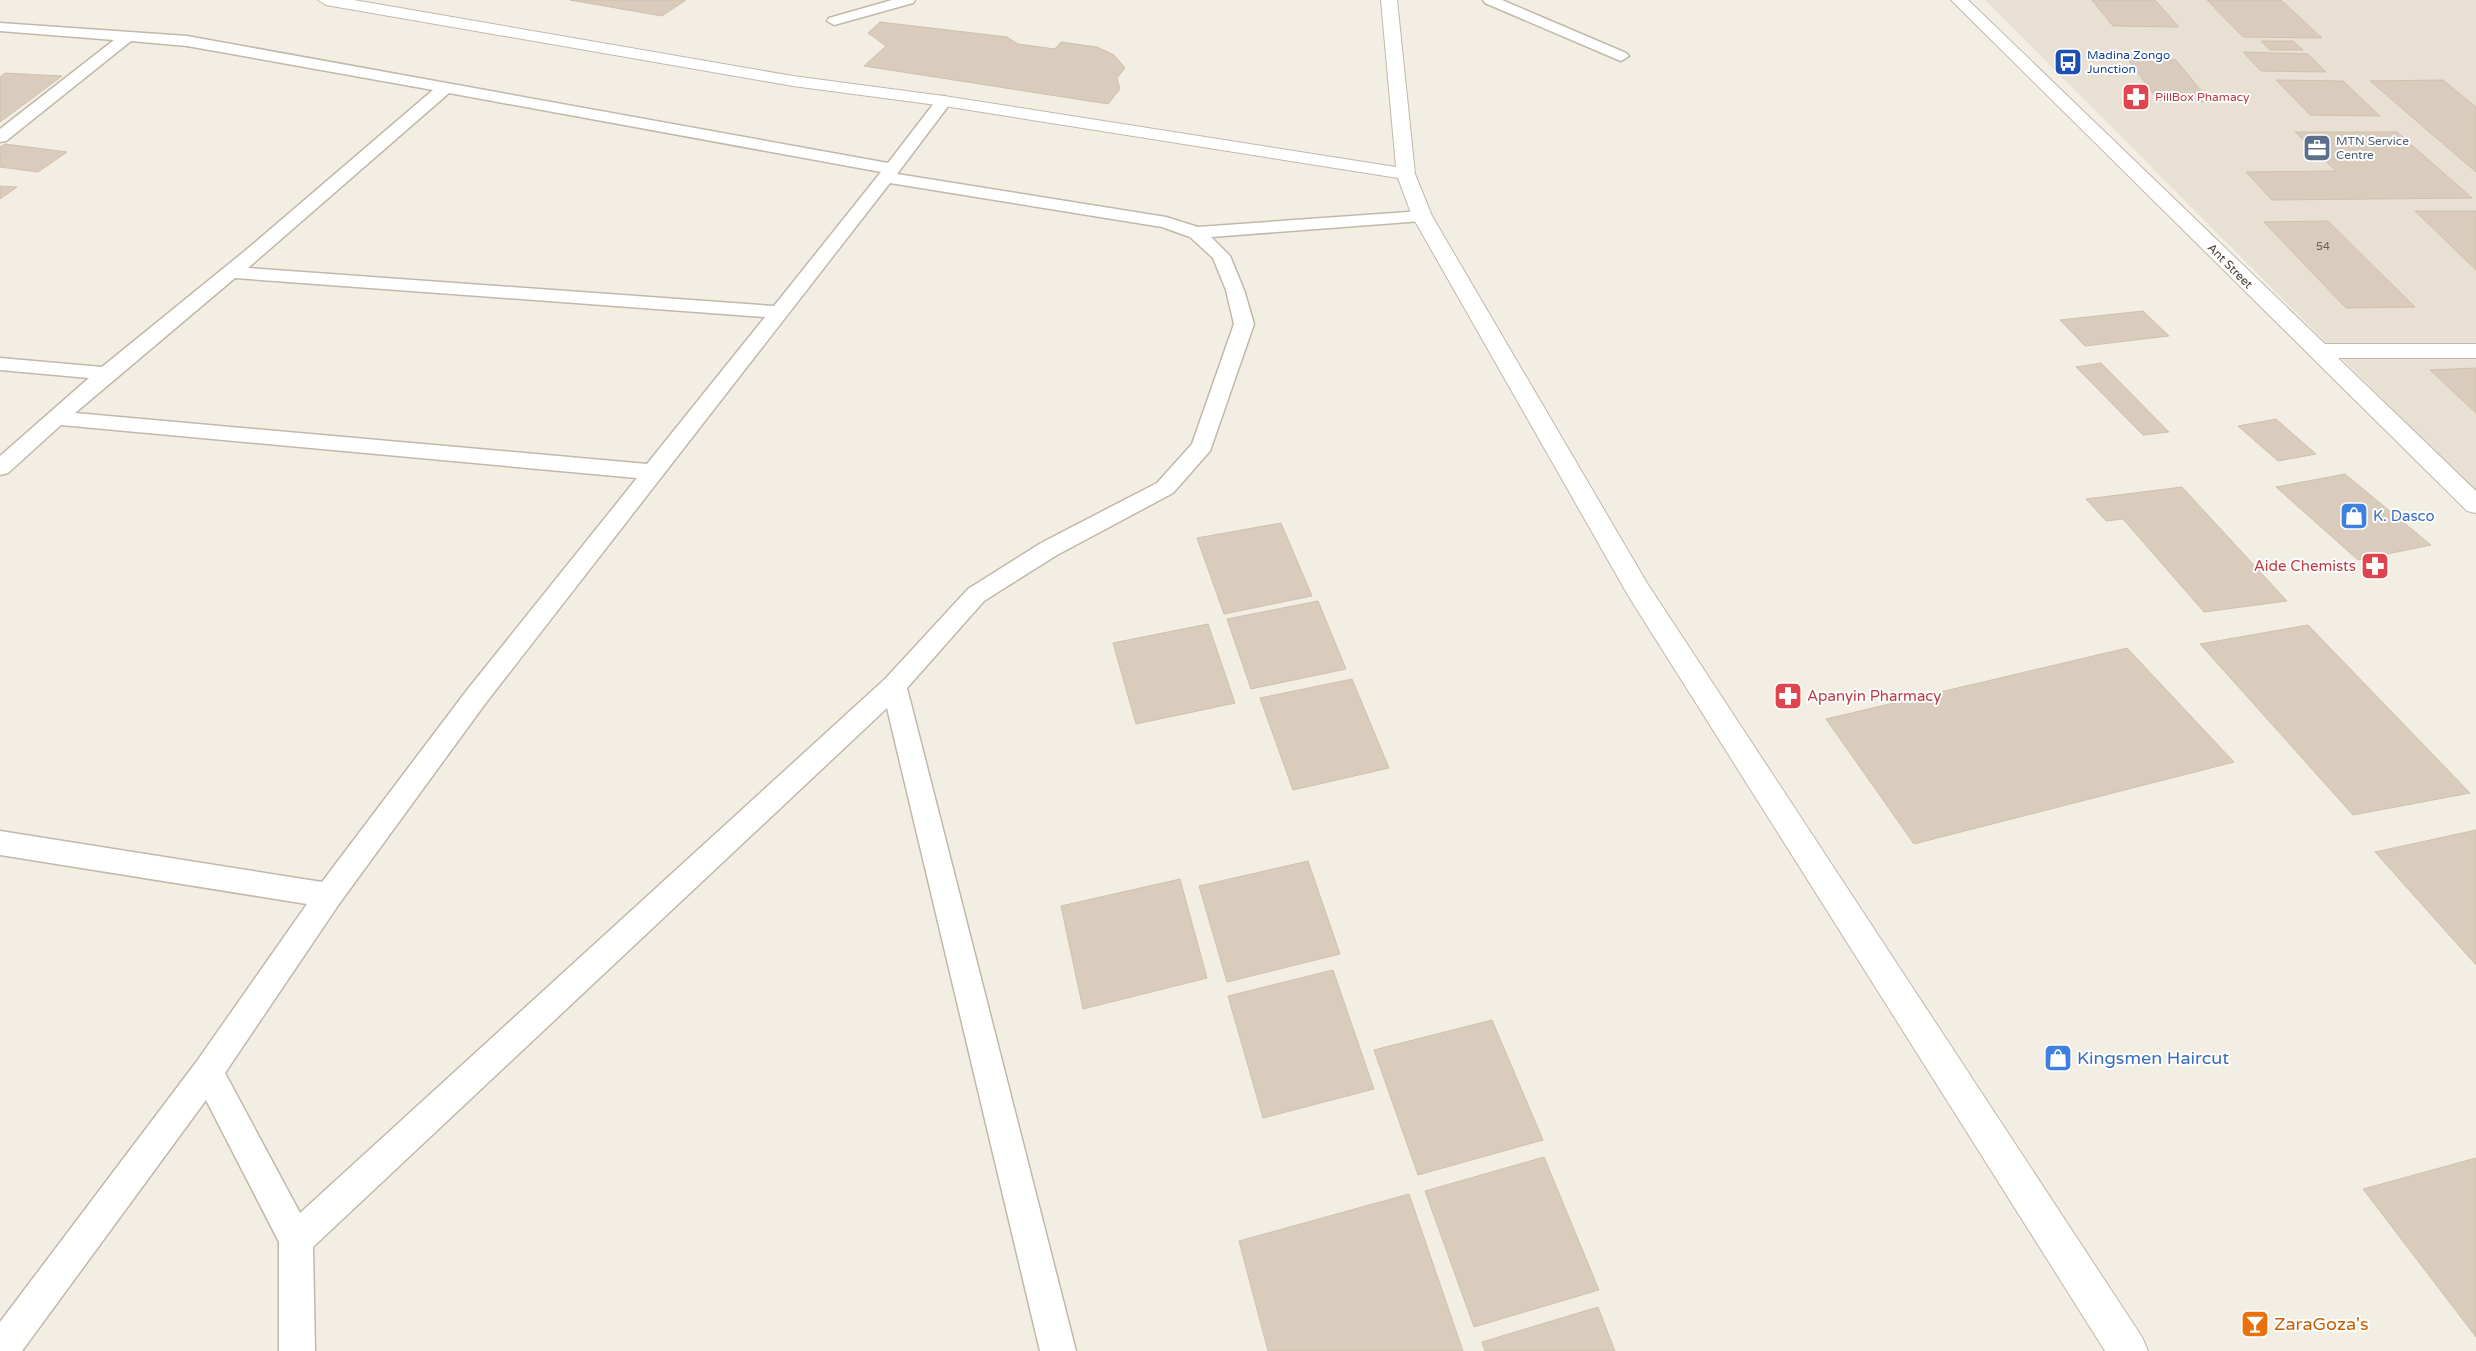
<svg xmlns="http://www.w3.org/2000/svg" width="2476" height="1351" viewBox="0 0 2476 1351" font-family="'Varela Round',sans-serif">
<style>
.residential{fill:#e8e0d2}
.building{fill:#d9ccbc;stroke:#d1c0ac}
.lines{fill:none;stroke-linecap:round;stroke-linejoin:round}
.service-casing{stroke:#c2b8a9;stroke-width:3}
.minor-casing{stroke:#c2b8a9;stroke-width:2}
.service{fill:#fff;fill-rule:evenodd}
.minor{fill:#fff;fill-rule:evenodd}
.labels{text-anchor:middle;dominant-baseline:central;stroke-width:4;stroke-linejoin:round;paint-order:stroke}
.far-number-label{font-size:11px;fill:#6b6256}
.far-transit-label{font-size:12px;fill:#164399;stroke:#fff;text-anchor:start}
.far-health-label{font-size:12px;fill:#be3a42;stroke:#fff;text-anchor:start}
.far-service-label{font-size:12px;fill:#4e5e75;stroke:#fff;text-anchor:start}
.far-street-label{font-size:12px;fill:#463e34;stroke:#fff}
.shop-label{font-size:15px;fill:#366cbe;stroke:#fff;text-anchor:start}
.health-label{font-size:15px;fill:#be3a42;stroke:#fff;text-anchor:end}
.near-shop-label{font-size:18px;fill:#366cbe;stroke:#fff;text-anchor:start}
.near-food-label{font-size:18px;fill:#c56008;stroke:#fff;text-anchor:start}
</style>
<rect width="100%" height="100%" fill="#f3eee4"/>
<path class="residential" d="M1985,0H2476V493Z"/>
<path class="building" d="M570,0H686L662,16Z
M2092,0H2155L2179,27L2113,26Z
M2207,0H2281L2322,38L2243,37Z
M880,22L1007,37L1018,44L1055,49L1061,42L1097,47L1114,55L1125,68L1117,78L1120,89L1108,104L864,66L886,46L868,33Z
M2261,41H2293L2303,50H2270Z
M2243,52L2308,54L2326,72L2261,71Z
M2127,58L2176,60L2210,102L2158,100Z
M5,73L62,76L0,122V77Z
M2276,80L2343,81L2380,116L2310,115Z
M2443,80L2476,107V172L2370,81Z
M2295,132H2397L2472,198L2272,200L2246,172L2336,171Z
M5,144L67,152L38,172L0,167V147Z
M0,186L17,187L0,199Z
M2415,211H2476V270Z
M2328,221L2415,307L2346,308L2264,222Z
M2143,311L2169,336L2085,346L2060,320Z
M2101,363L2169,432L2143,435L2076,367Z
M2476,368V413L2430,370Z
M2276,419L2316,454L2278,461L2238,426Z
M2345,474L2431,545L2358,560L2276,487Z
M2182,487L2287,601L2204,612L2123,519L2106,521L2086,499Z
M1281,523L1312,596L1224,614L1197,538Z
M1318,601L1346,669L1251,689L1227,619Z
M1208,624L1235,703L1136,724L1113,643Z
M2308,625L2470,793L2353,815L2200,644Z
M2127,648L2234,762L1914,844L1826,719Z
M1352,679L1389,768L1293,790L1260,698Z
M2476,830V965L2375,852Z
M1308,861L1340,954L1227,982L1199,886Z
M1180,879L1207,978L1083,1009L1061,906Z
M1333,970L1374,1089L1263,1118L1228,996Z
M1492,1020L1543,1140L1418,1175L1374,1050Z
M1544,1157L1599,1290L1474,1327L1425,1191Z
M2476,1158V1337L2363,1189Z
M1409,1194L1463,1351H1268L1239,1241Z
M1598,1307L1615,1351H1485L1482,1342Z"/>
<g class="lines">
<defs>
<path id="service" d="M892,0H915L913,3L834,25L827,21L829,18Z
M1483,0H1502L1626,53L1629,56L1621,61L1616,59L1485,3Z
M0,23L187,36L888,163L938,98L944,96L952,101L897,174L1166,217L1198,227L1422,211L1428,212L1431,216L1428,220L1422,221L1211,237L1230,256L1244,290L1254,324L1210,451L1173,493L1057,555L984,601L907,688L1076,1351H1040L887,708L313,1247L315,1351H279V1242L206,1100L22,1351H0V1322L197,1061L307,904L0,855V831L322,882L467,690L637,478L61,425L8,473L0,475V456L89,378L0,370V358L102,367L246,250L433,90L187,46L131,41L6,141L0,142V129L114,40L0,31ZM449,93L881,172L774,306L248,268ZM890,183L1162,227L1190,237L1213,258L1226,290L1234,324L1192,444L1157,483L1041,543L968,589L885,679L300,1213L225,1073L339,904L485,704ZM235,278L765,317L647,464L75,413Z"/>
<path id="minor" d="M318,0H354L793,76L944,96L1396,167L1381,0H1397L1415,174L1432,216L1647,583L2142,1337L2148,1351H2105L1629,597L1412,216L1398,178L944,106L793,86L326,5Z
M1951,0H1968L2325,344H2476V358H2338L2476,491V513L2467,511Z"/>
</defs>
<use href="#service" class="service-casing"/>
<use href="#minor" class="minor-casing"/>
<use href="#service" class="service"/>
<use href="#minor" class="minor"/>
</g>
<defs>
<symbol id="bus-square" viewBox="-11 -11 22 22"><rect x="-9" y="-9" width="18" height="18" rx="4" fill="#1a4fb4" stroke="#fff"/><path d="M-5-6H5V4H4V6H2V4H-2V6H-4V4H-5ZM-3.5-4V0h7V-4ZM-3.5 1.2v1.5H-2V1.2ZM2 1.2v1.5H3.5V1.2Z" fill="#fff"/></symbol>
<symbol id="pharmacy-square" viewBox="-11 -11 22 22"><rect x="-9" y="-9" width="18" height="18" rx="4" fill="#e0444e" stroke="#fff"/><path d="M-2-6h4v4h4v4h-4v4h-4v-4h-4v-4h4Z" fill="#fff"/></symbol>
<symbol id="office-square" viewBox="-11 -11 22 22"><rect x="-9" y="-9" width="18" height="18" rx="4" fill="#5c6f8a" stroke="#fff"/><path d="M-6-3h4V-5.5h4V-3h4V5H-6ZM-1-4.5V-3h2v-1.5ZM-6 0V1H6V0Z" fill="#fff"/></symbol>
<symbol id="shop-square" viewBox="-11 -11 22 22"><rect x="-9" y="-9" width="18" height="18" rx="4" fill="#3f7fe0" stroke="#fff"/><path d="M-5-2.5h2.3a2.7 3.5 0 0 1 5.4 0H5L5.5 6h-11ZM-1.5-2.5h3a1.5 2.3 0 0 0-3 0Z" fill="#fff"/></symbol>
<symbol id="bar-square" viewBox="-11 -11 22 22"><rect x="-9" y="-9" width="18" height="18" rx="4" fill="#e8710a" stroke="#fff"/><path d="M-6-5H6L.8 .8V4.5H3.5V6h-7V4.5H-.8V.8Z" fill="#fff"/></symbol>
</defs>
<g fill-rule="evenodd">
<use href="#bus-square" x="2052" y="46" width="32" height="32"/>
<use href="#pharmacy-square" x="2120" y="81" width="32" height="32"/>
<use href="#office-square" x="2301" y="132" width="32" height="32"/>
<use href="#shop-square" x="2338" y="500" width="32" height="32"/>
<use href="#pharmacy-square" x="2359" y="550" width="32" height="32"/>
<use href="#pharmacy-square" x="1772" y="680" width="32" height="32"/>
<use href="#shop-square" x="2042" y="1042" width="32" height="32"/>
<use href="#bar-square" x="2239" y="1308" width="32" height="32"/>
</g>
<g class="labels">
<g class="far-number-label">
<text x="2323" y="246">54</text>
</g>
<g class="far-transit-label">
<text x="2087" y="55">Madina Zongo<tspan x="2087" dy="14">Junction</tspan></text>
</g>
<g class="far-health-label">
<text x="2155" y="97">PillBox Phamacy</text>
</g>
<g class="far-service-label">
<text x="2336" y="141">MTN Service<tspan x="2336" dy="14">Centre</tspan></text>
</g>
<g class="far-street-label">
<text transform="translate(2230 266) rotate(45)">Ant Street</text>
</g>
<g class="shop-label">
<text x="2373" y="516">K. Dasco</text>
</g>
<g class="health-label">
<text x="2356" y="566">Aide Chemists</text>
<text x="1807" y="696" text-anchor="start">Apanyin Pharmacy</text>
</g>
<g class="near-shop-label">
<text x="2077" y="1058">Kingsmen Haircut</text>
</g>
<g class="near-food-label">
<text x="2274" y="1324">ZaraGoza's</text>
</g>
</g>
</svg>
